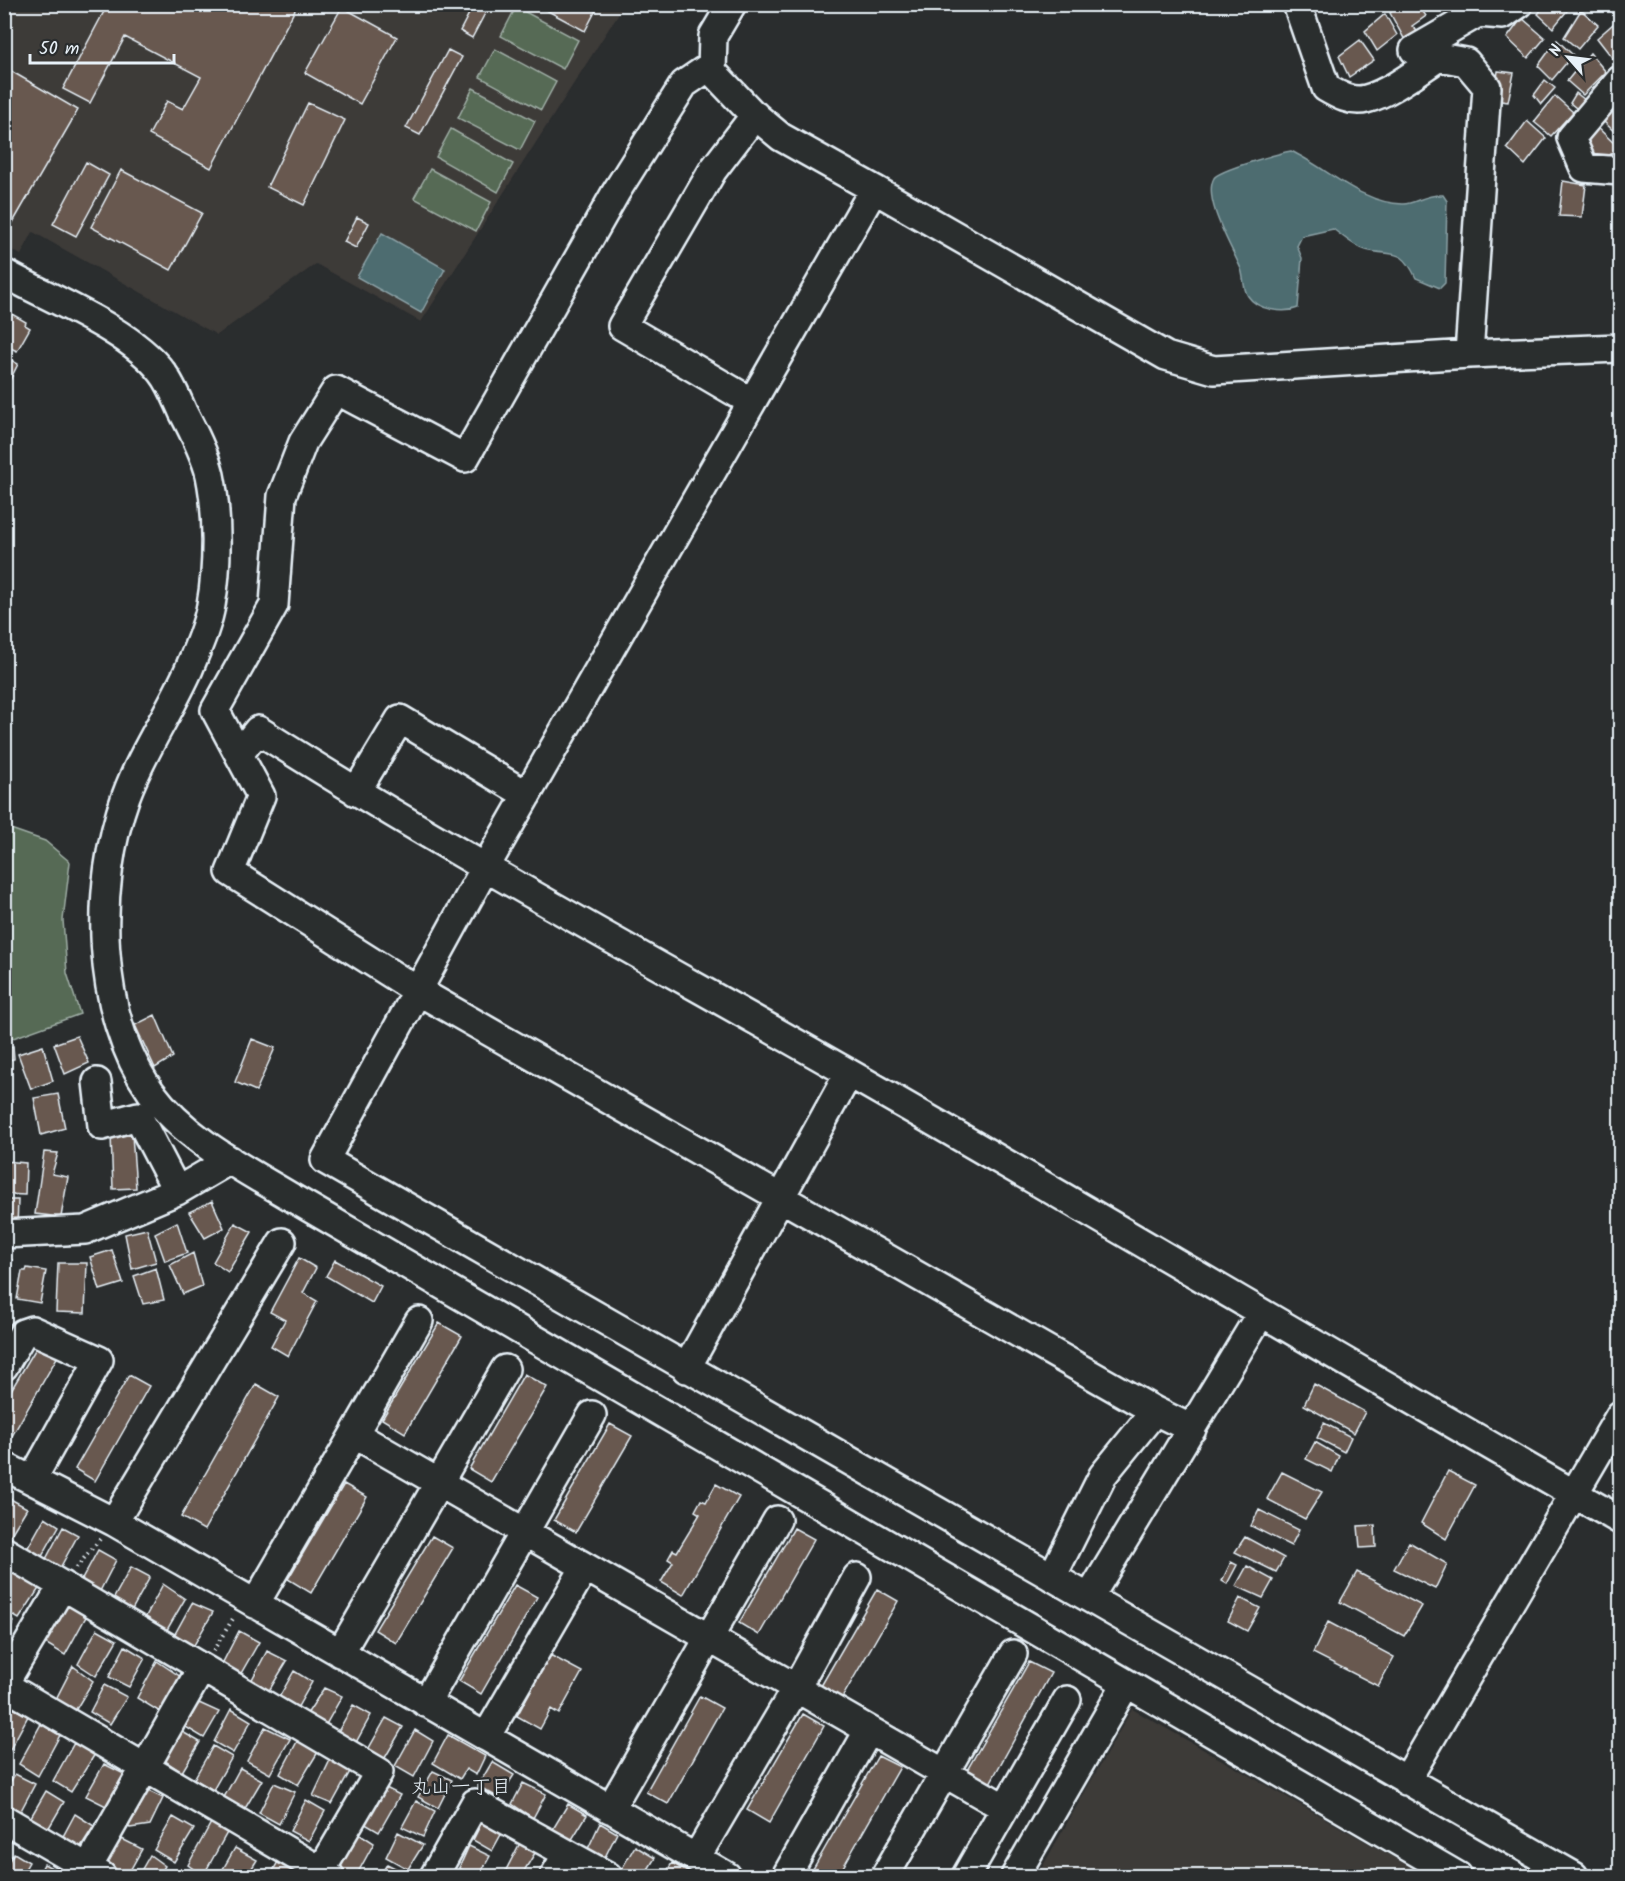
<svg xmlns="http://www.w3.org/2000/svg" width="1625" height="1881" viewBox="0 0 1625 1881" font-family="Kalam,'Klee One',sans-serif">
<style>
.built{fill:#3d3a38}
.green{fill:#566a54;stroke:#9faea6;stroke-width:1.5}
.water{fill:#4d6c6f;stroke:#8ba1a6;stroke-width:1.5}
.building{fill:#685950;stroke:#e8f1f8;stroke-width:1.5}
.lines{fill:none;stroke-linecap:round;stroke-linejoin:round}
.minor-casing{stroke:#e8f1f8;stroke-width:32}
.path{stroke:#e8f1f8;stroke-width:4;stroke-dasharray:1.5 4.5;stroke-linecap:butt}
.minor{stroke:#2a2d2e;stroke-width:27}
.labels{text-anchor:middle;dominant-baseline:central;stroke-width:5;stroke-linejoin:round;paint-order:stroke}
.neighbourhood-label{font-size:20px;fill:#e8f1f8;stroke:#2a2d2e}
</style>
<rect width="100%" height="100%" fill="#2a2d2e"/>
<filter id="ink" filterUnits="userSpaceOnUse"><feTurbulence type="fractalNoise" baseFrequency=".0167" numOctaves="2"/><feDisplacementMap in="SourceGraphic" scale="12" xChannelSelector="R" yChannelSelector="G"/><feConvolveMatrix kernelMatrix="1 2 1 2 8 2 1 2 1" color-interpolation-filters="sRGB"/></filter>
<g filter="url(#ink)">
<path class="built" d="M4,5H624L421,322L316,264L217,335L33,232L21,255L5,246Z
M1132,1709L1426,1876H1037Z"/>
<path class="green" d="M516,7L578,40L563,69L501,36Z
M495,49L556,82L541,110L480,77Z
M473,88L535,121L520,150L458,118Z
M451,129L513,164L498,192L436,157Z
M430,169L491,202L476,231L414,198Z
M5,827L45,841L70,862L63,920L67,973L80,1014L5,1041Z"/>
<path class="water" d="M1291,151C1327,168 1362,204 1403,204C1416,204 1424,194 1443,195L1447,201L1445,283L1440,288L1416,278C1401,246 1394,257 1366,250C1354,247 1343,236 1333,229L1302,236L1297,246L1302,258L1298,308C1284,314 1257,310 1248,296C1243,289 1244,277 1241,269C1233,249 1202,199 1214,178C1219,170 1280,153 1291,151Z
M382,233L445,269L421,313L357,277Z"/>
<path class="building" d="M108,4H298L211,168L149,135L167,101L183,109L201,77L125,37L90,103L63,89Z
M474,4H490L472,38L460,31Z
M535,4H590L597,8L585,31Z
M1399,4H1418L1426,16L1412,26L1418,32L1406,42L1390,13Z
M1546,4H1570L1571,6L1553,28L1538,14Z
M342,7L397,37L360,104L305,73Z
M1581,10L1598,25L1578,49L1564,37Z
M1385,14L1397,35L1377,51L1365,31Z
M1522,18L1545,38L1528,58L1507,38Z
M1620,18V55L1614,60L1597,38Z
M1360,40L1374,60L1349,77L1339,56Z
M1557,40L1573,55L1552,80L1538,66Z
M448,50L462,57L420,135L406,128Z
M1590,53L1606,72L1583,95L1567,81Z
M4,67L78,110L8,231L4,229Z
M1498,71L1514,73L1508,102L1494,100Z
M1545,80L1555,88L1541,104L1534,95Z
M1576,93L1589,103L1581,112L1570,103Z
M1555,96L1573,112L1551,136L1534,122Z
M1620,102V137L1603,121Z
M308,103L345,120L304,205L267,187Z
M1527,121L1546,138L1525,165L1507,148Z
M1596,126L1618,147L1600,165L1582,145Z
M86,162L109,175L76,236L53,224Z
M121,170L202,213L171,270L91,227Z
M1563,181L1586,185L1582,217L1559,216Z
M357,217L369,223L356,248L344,242Z
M10,313L26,322L25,325L30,328L17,351L4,345V324Z
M4,356L18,364L8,384L4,382Z
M155,1015L173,1057L155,1068L135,1025Z
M77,1036L89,1063L65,1074L54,1044Z
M252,1039L275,1048L256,1091L235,1082Z
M13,1046L14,1059L4,1061V1050Z
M43,1046L53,1081L31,1089L18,1054Z
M58,1094L65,1128L41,1135L34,1098Z
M111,1135H132L136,1188L113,1189Z
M44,1152L58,1153L52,1174L68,1177L61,1217L35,1214Z
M4,1161L26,1163L25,1195L4,1194Z
M4,1200H18L17,1227H4Z
M212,1201L224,1228L205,1238L189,1212Z
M177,1222L187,1253L165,1261L155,1233Z
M235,1223L252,1232L228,1272L213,1262Z
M147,1229L156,1262L132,1269L125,1234Z
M112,1250L123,1283L100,1290L90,1257Z
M193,1253L202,1286L183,1294L170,1265Z
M299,1258L316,1268L303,1293L317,1301L288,1356L271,1346L285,1320L270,1312Z
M4,1259L12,1260L4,1298Z
M335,1260L381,1286L372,1303L326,1276Z
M58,1263H87L85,1313L56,1312Z
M27,1268L46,1271L40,1303L17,1299L22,1271H26Z
M156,1268L164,1300L143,1304L134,1276Z
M439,1323L462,1336L405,1433L382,1419Z
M39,1343L59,1354L8,1443L4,1441V1402Z
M524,1374L547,1387L491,1482L469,1469Z
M129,1375L149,1386L95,1481L75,1469Z
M256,1384L279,1397L204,1530L181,1517Z
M1314,1384L1365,1412L1354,1433L1304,1405Z
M1324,1423L1351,1437L1344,1452L1317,1438Z
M610,1424L632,1436L576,1532L554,1520Z
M1315,1442L1339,1456L1332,1472L1306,1459Z
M1448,1471L1475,1485L1446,1539L1421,1523Z
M1282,1472L1322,1492L1305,1519L1267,1499Z
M344,1484L367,1497L311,1593L288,1579Z
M716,1484L739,1497L683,1595L661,1582L673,1562L668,1559L673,1550L677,1552L700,1514L695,1511L701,1500L706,1502Z
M5,1496L27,1508L7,1541L4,1540Z
M1259,1510L1299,1530L1291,1546L1251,1526Z
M45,1517L59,1526L41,1558L26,1551Z
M1375,1525L1376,1547L1360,1548L1358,1526Z
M63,1527L78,1535L60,1568L46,1559Z
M794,1528L814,1539L759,1635L739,1623Z
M432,1536L453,1548L396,1643L375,1630Z
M1245,1537L1284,1558L1276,1572L1235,1552Z
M1409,1542L1447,1564L1435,1589L1394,1569Z
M98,1550L116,1560L98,1595L79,1585Z
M1231,1562L1237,1565L1227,1584L1222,1581Z
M1247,1566L1273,1580L1263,1598L1236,1586Z
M131,1567L150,1577L129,1615L110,1605Z
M14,1571L40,1587L19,1619L4,1610V1589Z
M1357,1572L1422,1606L1404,1636L1340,1602Z
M163,1584L185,1599L164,1635L143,1622Z
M515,1585L537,1597L481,1694L459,1681Z
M877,1589L898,1601L842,1698L821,1686Z
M1240,1598L1260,1608L1247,1631L1228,1621Z
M67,1602L88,1613L65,1655L45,1643Z
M192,1603L213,1612L190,1652L171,1641Z
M4,1617L14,1622L4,1639Z
M1328,1622L1394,1657L1378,1686L1313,1653Z
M97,1629L117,1640L96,1676L78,1664Z
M239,1631L259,1642L240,1675L222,1664Z
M125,1646L145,1658L129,1687L109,1677Z
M267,1651L287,1661L267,1694L249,1685Z
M550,1655L582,1672L559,1714L551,1709L540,1729L517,1716Z
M157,1661L181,1677L160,1712L137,1698Z
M1029,1662L1051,1673L989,1785L966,1772Z
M73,1666L93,1681L75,1711L56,1699Z
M294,1671L312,1682L296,1710L277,1701Z
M104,1685L127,1697L110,1724L90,1712Z
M324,1688L342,1696L324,1728L305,1717Z
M700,1696L722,1708L668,1804L646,1792Z
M199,1703L219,1712L204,1738L184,1726Z
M7,1705L28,1716L7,1755L4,1753V1710Z
M353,1705L371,1715L354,1746L335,1737Z
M231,1709L251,1721L233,1753L214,1742Z
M803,1714L824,1726L769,1823L747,1810Z
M386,1718L403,1727L382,1763L365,1755Z
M41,1724L60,1735L38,1776L19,1764Z
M265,1727L290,1739L270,1774L247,1761Z
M179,1730L200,1742L182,1772L164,1760Z
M415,1730L433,1741L414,1777L395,1766Z
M448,1735L485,1756L476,1775L466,1769L460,1779L433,1763Z
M300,1736L321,1747L298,1785L280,1774Z
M74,1743L95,1754L71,1792L53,1781Z
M213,1746L232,1757L213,1790L194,1779Z
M332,1756L353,1766L332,1804L313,1796Z
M878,1756L900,1767L838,1876H809Z
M492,1762L514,1775L499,1798L478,1786Z
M104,1764L126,1775L106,1806L86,1796Z
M240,1768L262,1780L243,1812L222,1801Z
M433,1771L452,1780L438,1808L418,1797Z
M15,1774L35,1784L18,1816L4,1808V1792Z
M274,1783L295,1792L279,1824L259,1813Z
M523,1783L546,1794L533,1818L512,1804Z
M380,1785L400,1795L379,1832L360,1821Z
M144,1789L163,1798L150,1825L130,1828L125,1825Z
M46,1791L64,1802L47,1831L28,1822Z
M306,1800L325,1811L309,1841L290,1831Z
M416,1801L435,1811L423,1837L402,1827Z
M568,1804L587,1815L571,1841L553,1829Z
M75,1814L94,1826L78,1851L60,1842Z
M173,1817L194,1829L174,1862L154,1850Z
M484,1818L504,1829L492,1851L473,1840Z
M212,1821L229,1829L203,1876L188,1865Z
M600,1823L617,1833L602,1863L586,1853Z
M354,1830L374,1843L356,1876H348L332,1868Z
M398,1832L423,1845L408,1869L386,1857Z
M118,1837L142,1849L127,1876H120L102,1867Z
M522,1839L538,1848L521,1876H517L506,1870Z
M469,1846L490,1856L479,1876H473L459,1868Z
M635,1846L655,1858L644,1876H628L620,1872Z
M235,1848L257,1860L247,1876H219Z
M14,1853L29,1862L21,1876H4V1868Z
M150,1855L165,1866L159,1876H138Z
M279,1860L306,1876H270Z
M672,1863L689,1873L687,1876H664Z
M44,1864L66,1875L65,1876H38Z
M387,1864L409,1875L408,1876H380Z"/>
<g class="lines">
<defs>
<path id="minor" d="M732,4L713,36L712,71L751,112L781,137L874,189
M1297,4L1326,88C1338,95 1352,103 1366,99C1390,93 1419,70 1439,57L1466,62L1487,87L1469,354
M1414,50L1478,13L1503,15L1519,4
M712,65L684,84L616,192L465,458L336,390L303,442L282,496L274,605L215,710L261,796L230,872L418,991L1155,1411
M1620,80L1571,138L1584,168L1620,171
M4,273C52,300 129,329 162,372C171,383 177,399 183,412C193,431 205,454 210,475C218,514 218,566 211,605C208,625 197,649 189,669C170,712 142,752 126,796C94,884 95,1013 151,1092C187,1141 245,1169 296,1200L1458,1876
M752,402L622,326L713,170L755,115
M239,754L258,730C449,852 649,959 847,1072C1105,1219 1361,1373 1620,1520
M356,792L400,719L527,795
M97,1082L102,1126L138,1116L177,1191
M4,1234L85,1230L177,1191L230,1160
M4,1366L23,1333L32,1330L99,1360L32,1480
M686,1369L849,1073
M354,1434L419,1321
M4,1466L114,1522L727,1876
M114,1522L282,1242
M4,1551L379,1772L318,1876
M1052,1577L1103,1475L1155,1411L1192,1429
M1089,1598L1261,1313
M255,1604L354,1434L1005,1808
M340,1653L505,1369
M4,1684L63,1585
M4,1685L330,1876
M426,1703L592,1415
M486,1737L585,1567
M1406,1781L1620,1415
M610,1809L777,1520
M4,1819L102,1876
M696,1858L796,1688L857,1577
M83,1876L201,1669
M434,1876L475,1803L608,1876
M554,1876L567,1854
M786,1876L869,1730
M885,1876L1013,1654
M966,1876L1067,1700
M1015,1876L1126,1684
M1574,1876L325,1160L485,868L874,189L1166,356L1214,370L1469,354L1620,348"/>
</defs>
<use href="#minor" class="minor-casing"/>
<path class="path" d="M76,1568L100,1539
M213,1651L234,1617"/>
<use href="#minor" class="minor"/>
</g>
</g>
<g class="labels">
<g class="neighbourhood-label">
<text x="461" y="1788">丸山一丁目</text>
</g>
</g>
<rect width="1625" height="1881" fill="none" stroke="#2a2d2e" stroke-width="24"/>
<rect x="12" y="12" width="1601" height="1857" fill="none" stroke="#e8f1f8" stroke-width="2" filter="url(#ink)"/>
<g transform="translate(1568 57) rotate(298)" stroke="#2a2d2e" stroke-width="4.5" paint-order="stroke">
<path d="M0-4.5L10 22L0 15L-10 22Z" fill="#e8f1f8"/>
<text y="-9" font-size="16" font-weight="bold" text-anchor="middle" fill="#e8f1f8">N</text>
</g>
<path d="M30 54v9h144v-9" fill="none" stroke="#e8f1f8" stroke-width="3"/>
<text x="39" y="54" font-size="18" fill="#e8f1f8" stroke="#2a2d2e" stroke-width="4.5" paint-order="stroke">50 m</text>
</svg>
